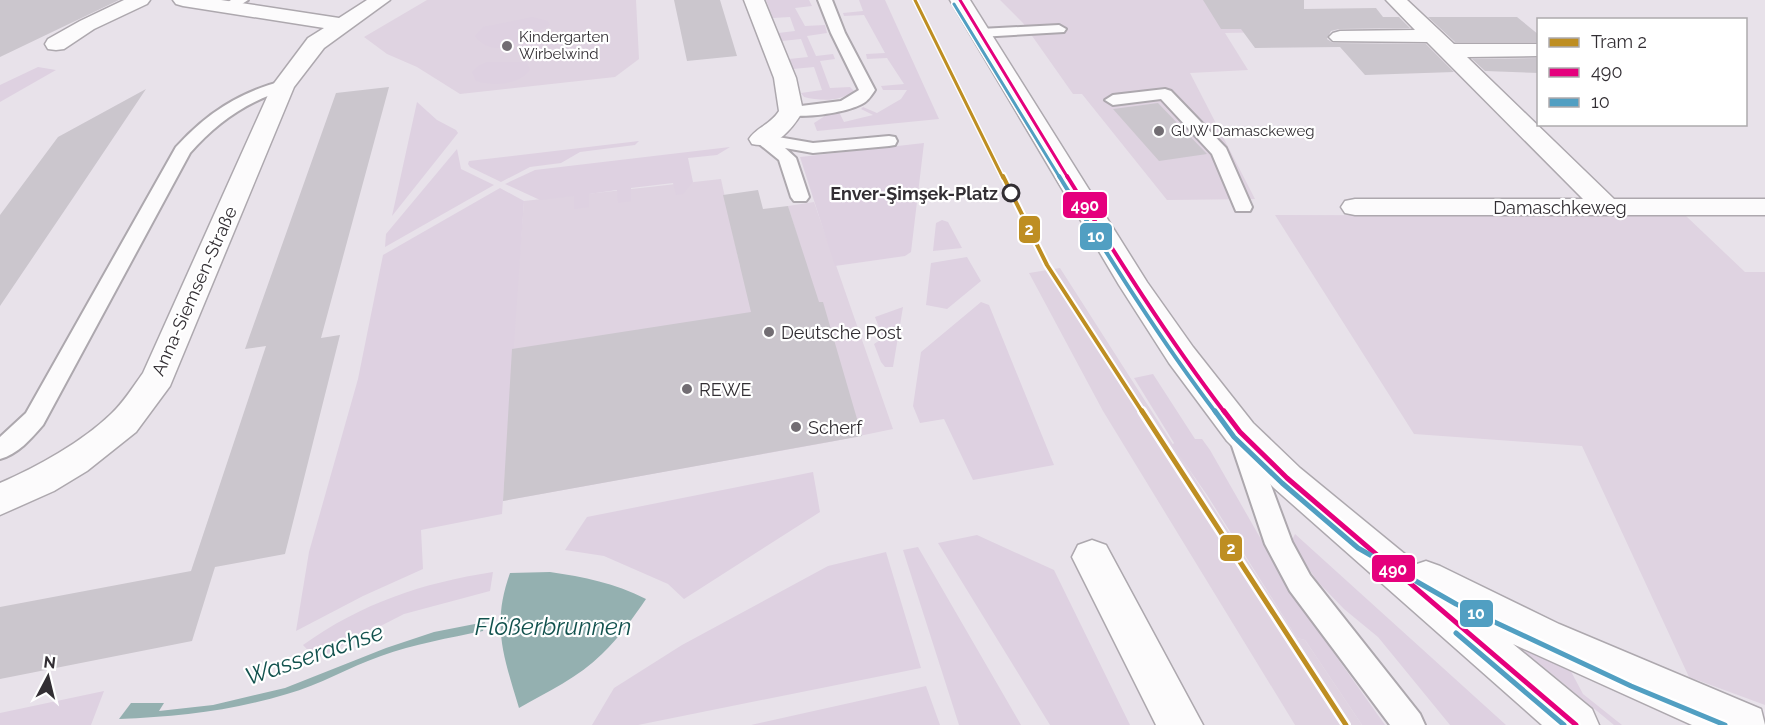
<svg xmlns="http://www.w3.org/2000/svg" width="1765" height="725" viewBox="0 0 1765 725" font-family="Raleway,sans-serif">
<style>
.built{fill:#dfd3e1}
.green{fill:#ded1e1}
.water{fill:#94b0b0}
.building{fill:#cbc6cd}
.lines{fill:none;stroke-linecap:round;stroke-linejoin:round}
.lane-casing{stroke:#ada8ae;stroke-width:4}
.street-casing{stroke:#ada8ae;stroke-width:3}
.secondary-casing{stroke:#ada8ae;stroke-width:3}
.lane{fill:#fcfbfc;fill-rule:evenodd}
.street{fill:#fcfbfc;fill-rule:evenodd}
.secondary{fill:#fcfbfc;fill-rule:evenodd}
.bus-1-far2-casing{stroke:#fff;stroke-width:6}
.bus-1-far1-casing{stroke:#fff;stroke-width:8}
.bus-1-casing{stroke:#fff;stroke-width:10}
.bus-2-far2-casing{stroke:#fff;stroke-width:6}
.bus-2-far1-casing{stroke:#fff;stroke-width:8}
.bus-2-casing{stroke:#fff;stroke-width:10}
.bus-1-far2{stroke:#e5007d;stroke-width:3}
.bus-1-far1{stroke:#e5007d;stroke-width:4}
.bus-1{stroke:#e5007d;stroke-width:5}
.bus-2-far2{stroke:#519fc2;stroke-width:3}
.bus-2-far1{stroke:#519fc2;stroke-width:4}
.bus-2{stroke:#519fc2;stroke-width:5}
.tram-1-far2-casing{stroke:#fff;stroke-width:6}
.tram-1-far1-casing{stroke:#fff;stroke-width:8}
.tram-1-casing{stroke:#fff;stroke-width:10}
.tram-1-far2{stroke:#be8e22;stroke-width:3}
.tram-1-far1{stroke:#be8e22;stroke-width:4}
.tram-1{stroke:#be8e22;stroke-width:5}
.poi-dot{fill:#726d73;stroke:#fff;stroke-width:2}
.stop-dot{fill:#fff;stroke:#322e33;stroke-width:3}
.labels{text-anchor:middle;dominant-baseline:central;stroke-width:4.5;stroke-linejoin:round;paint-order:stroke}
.far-poi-label{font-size:15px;fill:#322e33;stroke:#fff;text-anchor:start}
.stop-label{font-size:18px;font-weight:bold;fill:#322e33;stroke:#fff;text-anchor:end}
.street-label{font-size:18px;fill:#322e33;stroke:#fff}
.poi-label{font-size:18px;fill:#322e33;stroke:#fff;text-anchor:start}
.near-water-label{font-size:24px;font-style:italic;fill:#12524e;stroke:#fff}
.line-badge{stroke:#fff;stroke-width:2}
.badge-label{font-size:16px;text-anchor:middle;font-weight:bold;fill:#fff}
</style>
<rect width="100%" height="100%" fill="#e8e2ea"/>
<path class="built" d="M427,0H636L639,59L615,77L460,94L417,67L387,54L364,37Z
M1000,0H1288L1314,31L1225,33L1248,70L1190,73L1255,199L1167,200L1082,94H1073L1023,23Z
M721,179L740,266L804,258L788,206L814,202L893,429L835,441L503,501L512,349L524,201Z
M1275,215L1686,216L1745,272H1765V705L1689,677L1582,446L1414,434Z
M1060,268L1297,638L1305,640L1362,725H1295L1103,411L1029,273Z"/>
<path class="green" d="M766,0H809L812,6L795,8L805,26L825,25L827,33L807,36L816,56L833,54L835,59L820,61L830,88L850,87L854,91C839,102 821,101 804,97L801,93L822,90L814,67L793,69L789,59L808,57L801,39L782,41L778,33L795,31L790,17L773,18Z
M859,0H885L939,119L817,131L814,123L828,114L839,112L844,122L873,115L861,109L863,107L877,113L901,99L907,90H883L881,86L904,84L887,58L867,59L866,54L885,53L864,15L844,16L843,13L863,11Z
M532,17L548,21L550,25C545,29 538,29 534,33C517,47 491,57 475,36L483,27Z
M487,62H527L530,70C517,86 494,86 476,81L472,72L478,66Z
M38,67L56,70L0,102V85Z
M417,102L437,120L456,130L458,133L392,216Z
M639,141L635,145L580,152L561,163L530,167L501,182L470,167L468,164L469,161Z
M924,143L911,252L905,256L835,266L800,157Z
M730,147L717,155L688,158L693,182L683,194L676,195L673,183L631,188V201L618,203L617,190L589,194V207L574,209V196L540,200L505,184L535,170Z
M457,149L461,169L494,185L385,247L386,234Z
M500,188L524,201L502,514L421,530L423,569L363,596L296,631L309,552L358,379L383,255Z
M942,220L948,222L962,248L933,251L936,223Z
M967,257L981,281L947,309L926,305L931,263Z
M981,302L989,305L1054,465L973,480L944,419L920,423L913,406L921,352Z
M903,307L893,367H885L881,362L874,344L883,338L875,317Z
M1153,374L1195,439H1202L1210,450L1294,597L1385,725H1362L1305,640L1297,638L1207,495L1172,445L1174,443L1134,378Z
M813,472L820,512L684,599L668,584L604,556L565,550L587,517Z
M1295,534L1506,725H1450L1378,637L1344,609L1317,581L1291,542Z
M977,535L1054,570L1130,725H1050L938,543Z
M918,547L1021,725H959L903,550Z
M886,552L921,668L638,725H592L614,688L682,645L828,566Z
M493,572L490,591L404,614L316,659L303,645C362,603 422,583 493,572Z
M1512,641L1567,664L1583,694L1622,725H1614Z
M926,686L940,725H751Z
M104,691L91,725H0V713Z"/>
<path class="water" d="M550,572C584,577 615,583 646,599C633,618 619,638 602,654C579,677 547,692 519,708C504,657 491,626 510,573Z
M485,622L483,631C449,638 414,644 381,656C349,667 320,685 287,694C231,711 177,717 119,719L131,703H164L159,711L213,705L285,688L386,648L434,632Z"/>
<path class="building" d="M0,0H119L0,57Z
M674,0H720L737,56L687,61Z
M1203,0H1304V9L1376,8L1383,17H1399L1410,28L1339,29L1331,31L1327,39L1333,43L1426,44L1454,72L1365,75L1340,47L1255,48L1241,29H1221Z
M1428,17H1517L1539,35V42H1455Z
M1539,58V73L1485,71L1472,59Z
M389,87L321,338L340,335L285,554L215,567L192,641L0,679V607L191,571L266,346L245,349L336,93Z
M146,89L73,198L0,306V215L58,137Z
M1158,103L1207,154L1159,161L1113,109Z
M758,190L763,209L788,206L819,302H823L862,436L503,501L512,349L751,312L723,195Z"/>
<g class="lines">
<defs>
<path id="lane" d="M231,0H248L233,10H223L221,7Z
M818,0H832L845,33L875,90C871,96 868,101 862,104C845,113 803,119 785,114L783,111L785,108L841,101L859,90L831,33Z
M1059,25L1066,29L1064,32L980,37L973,33L980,29Z
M283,81L289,83L291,86L289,89C248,100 217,122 190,153L43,425C31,439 18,454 0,459V437L26,413L176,147C206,114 239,92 283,81Z
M1165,89L1171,91L1226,148L1252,207L1250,211H1236L1212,154L1161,99L1113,105L1105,100L1113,95Z
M761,134L813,143L889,136L895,137L897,141L895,145L889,146L813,153L785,148L796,158L809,197L806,201H794L791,197L779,160L753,139L755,135Z
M1241,428L1250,431L1253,437L1292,542L1310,575L1420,714L1425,725H1390L1290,591L1265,544L1229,437L1232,431Z"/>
<path id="street" d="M124,0H150L147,4L94,29L64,49L56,50L48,49L45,44L48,39L80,21Z
M173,0H221L339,18L367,0H390L324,48L294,87L170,386L136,432L87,471L54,491L0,515V483C37,467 82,442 111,414C123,403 133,387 143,373L272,86L308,38L324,28L183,6L176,4Z
M744,0H764L796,78L803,111C792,129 776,150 752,144L749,139C757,127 770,125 779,111L774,78Z
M1386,0H1407L1454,44H1538V56L1467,57L1614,199H1765V215H1355L1345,213L1341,207L1345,201L1355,199H1583L1427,42L1333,41L1329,37L1333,33L1340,31L1415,30Z
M1092,540L1106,545L1203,725H1156L1072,557L1078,545Z"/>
<path id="secondary" d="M950,0H970L1147,282L1193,347L1253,423L1300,468L1417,564L1426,561L1440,566L1559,624L1761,709L1765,725H1692L1513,644L1592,709L1599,725H1542L1274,488L1227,441L1169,363L1119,285Z"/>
</defs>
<use href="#lane" class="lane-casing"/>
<use href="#street" class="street-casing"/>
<use href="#secondary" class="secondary-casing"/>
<use href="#lane" class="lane"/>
<use href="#street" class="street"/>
<use href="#secondary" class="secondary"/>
<defs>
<path id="bus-1-far2" d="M960,0L1068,178"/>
<path id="bus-1-far1" d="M1067,176C1117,257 1167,337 1225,413"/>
<path id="bus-1" d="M1224,411L1240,432L1287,478L1576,725"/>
<path id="bus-2-far2" d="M954,4L1060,178"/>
<path id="bus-2-far1" d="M1059,176C1109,257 1158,337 1216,413"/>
<path id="bus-2" d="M1215,411L1234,437L1282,483L1358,548L1456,604L1631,686L1725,725
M1456,633L1564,725"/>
</defs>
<use href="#bus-1-far2" class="bus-1-far2-casing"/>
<use href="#bus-1-far1" class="bus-1-far1-casing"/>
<use href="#bus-1" class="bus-1-casing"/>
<use href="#bus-2-far2" class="bus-2-far2-casing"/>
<use href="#bus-2-far1" class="bus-2-far1-casing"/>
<use href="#bus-2" class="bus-2-casing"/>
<use href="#bus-1-far2" class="bus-1-far2"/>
<use href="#bus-1-far1" class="bus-1-far1"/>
<use href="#bus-1" class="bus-1"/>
<use href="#bus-2-far2" class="bus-2-far2"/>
<use href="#bus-2-far1" class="bus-2-far1"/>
<use href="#bus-2" class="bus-2"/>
<defs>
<path id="tram-1-far2" d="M915,0L1003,178"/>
<path id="tram-1-far1" d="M1003,176L1047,265L1143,413"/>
<path id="tram-1" d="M1142,411L1346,725"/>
</defs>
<use href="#tram-1-far2" class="tram-1-far2-casing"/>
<use href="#tram-1-far1" class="tram-1-far1-casing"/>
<use href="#tram-1" class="tram-1-casing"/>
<use href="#tram-1-far2" class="tram-1-far2"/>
<use href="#tram-1-far1" class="tram-1-far1"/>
<use href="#tram-1" class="tram-1"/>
</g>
<g class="poi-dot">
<circle cx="507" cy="46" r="6"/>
<circle cx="1159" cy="131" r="6"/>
<circle cx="769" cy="332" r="6"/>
<circle cx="687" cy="389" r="6"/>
<circle cx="796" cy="427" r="6"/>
</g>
<circle class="stop-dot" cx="1011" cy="193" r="8"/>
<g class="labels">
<g class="far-poi-label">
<text x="519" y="37">Kindergarten<tspan x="519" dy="17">Wirbelwind</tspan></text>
<text x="1171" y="131">GUW Damasckeweg</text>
</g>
<g class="stop-label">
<text x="998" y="193">Enver-Şimşek-Platz</text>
</g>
<g class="street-label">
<text x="1560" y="207">Damaschkeweg</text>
<text transform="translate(194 291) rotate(-66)">Anna-Siemsen-Straße</text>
</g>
<g class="poi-label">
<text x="781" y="332">Deutsche Post</text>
<text x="699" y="389">REWE</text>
<text x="808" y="427">Scherf</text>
</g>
<g class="near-water-label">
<text x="553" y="626">Flößerbrunnen</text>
<text transform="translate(314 654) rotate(-19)">Wasserachse</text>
</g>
</g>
<g class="line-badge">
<rect x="1062" y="191" width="46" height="28" rx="6" fill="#e5007d"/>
<rect x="1018" y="215" width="23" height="29" rx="6" fill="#be8e22"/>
<rect x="1079" y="222" width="34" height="29" rx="6" fill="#519fc2"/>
<rect x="1219" y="534" width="24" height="28" rx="6" fill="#be8e22"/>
<rect x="1371" y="554" width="45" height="29" rx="6" fill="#e5007d"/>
<rect x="1459" y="599" width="35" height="29" rx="6" fill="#519fc2"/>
</g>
<g class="badge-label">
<text x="1085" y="211">490</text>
<text x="1029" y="235">2</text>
<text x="1096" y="242">10</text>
<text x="1231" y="554">2</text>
<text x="1393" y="575">490</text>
<text x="1476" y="619">10</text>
</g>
<rect x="1537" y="18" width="210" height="108" fill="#ffffff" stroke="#adabad" stroke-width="1.5"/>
<rect x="1549" y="38" width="30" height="9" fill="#be8e22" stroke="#adabad" stroke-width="1.5"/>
<text x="1591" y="48" font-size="18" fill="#322e33">Tram 2</text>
<rect x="1549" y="68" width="30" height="9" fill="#e5007d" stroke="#adabad" stroke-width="1.5"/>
<text x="1591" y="78" font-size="18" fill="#322e33">490</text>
<rect x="1549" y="98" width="30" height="9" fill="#519fc2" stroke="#adabad" stroke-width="1.5"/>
<text x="1591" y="108" font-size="18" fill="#322e33">10</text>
<g transform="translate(48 677) rotate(7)" stroke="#ffffff" stroke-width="4.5" paint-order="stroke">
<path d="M0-4.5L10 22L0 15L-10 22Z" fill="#322e33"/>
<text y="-9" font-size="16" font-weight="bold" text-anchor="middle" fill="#322e33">N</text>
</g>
</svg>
